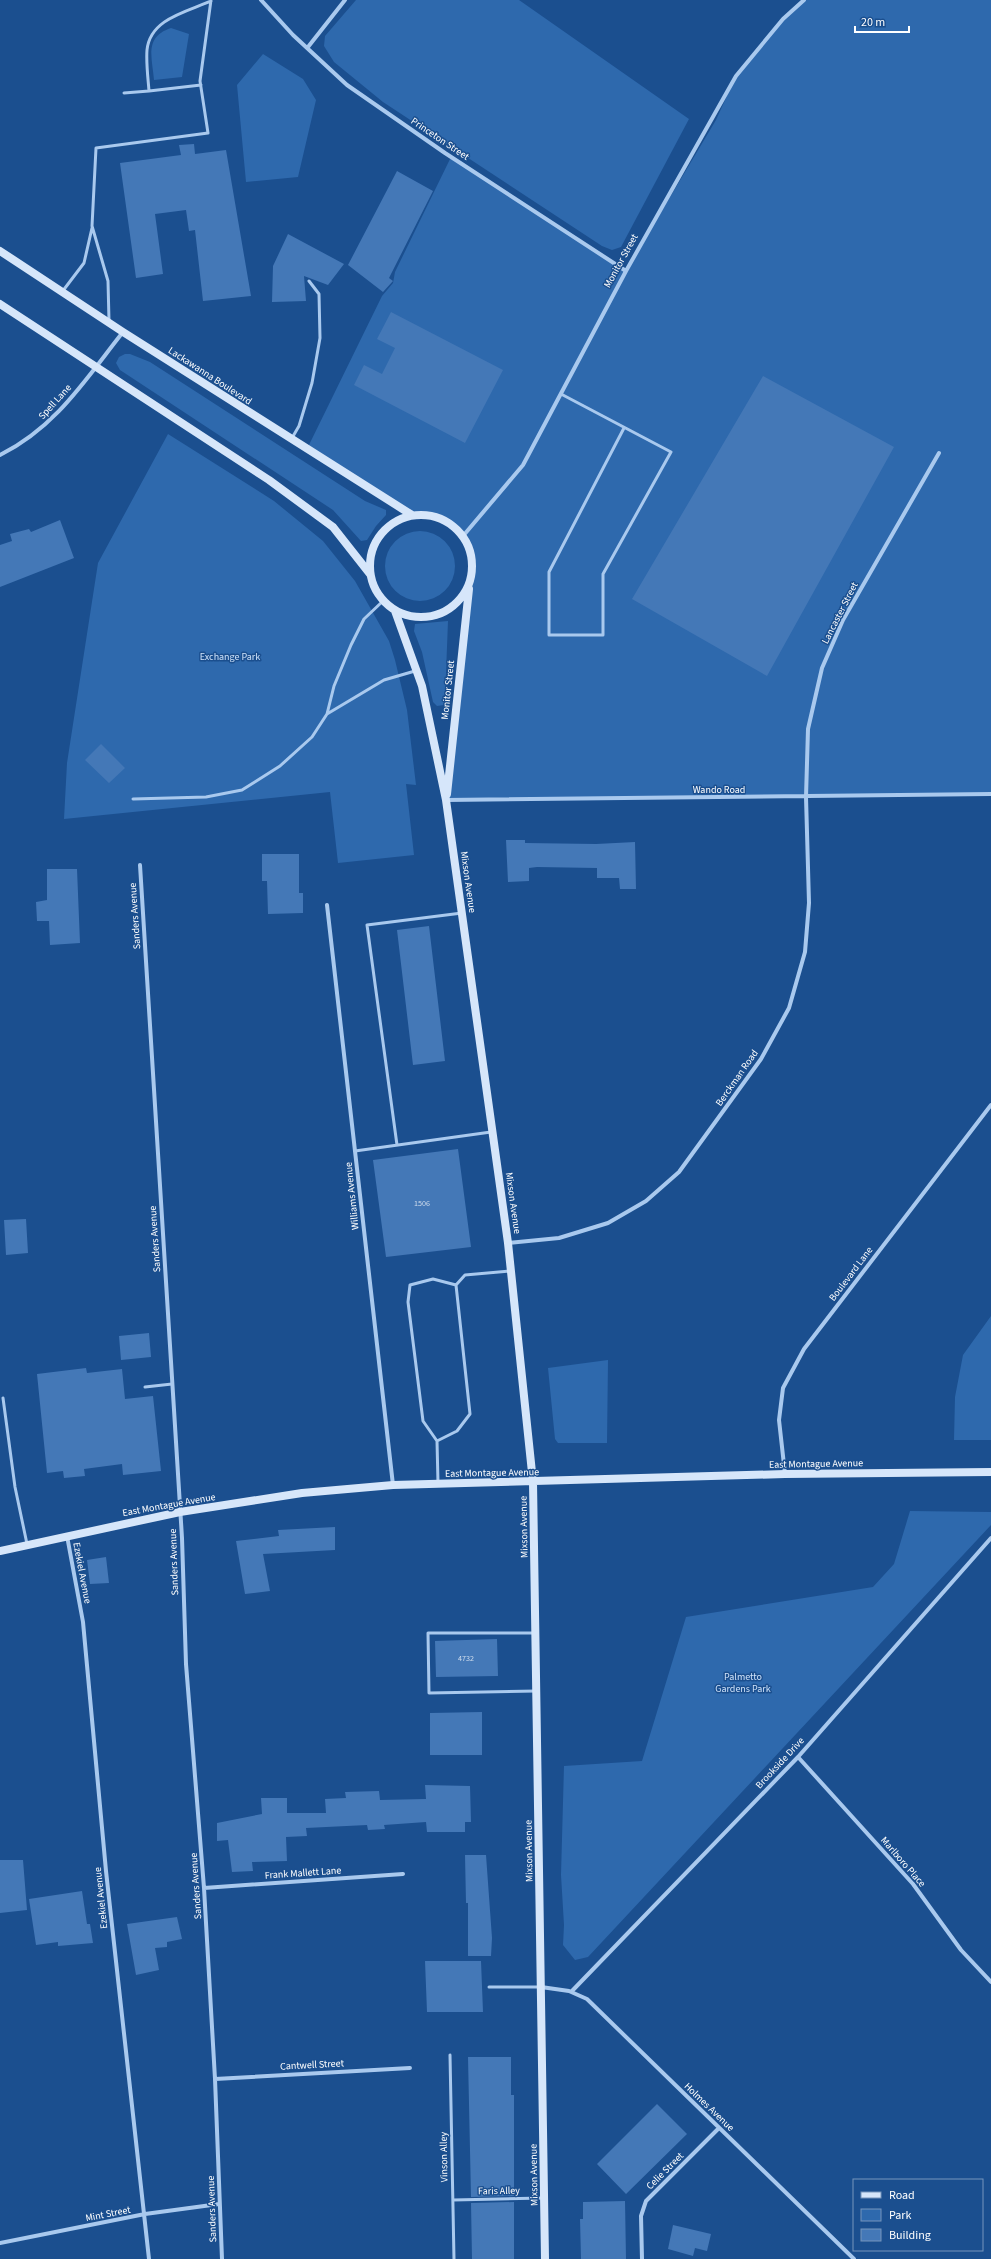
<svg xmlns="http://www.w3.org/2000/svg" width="991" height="2259" viewBox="0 0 991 2259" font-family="'Source Sans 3',sans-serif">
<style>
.green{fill:#2e69ad}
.building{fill:#4478b7}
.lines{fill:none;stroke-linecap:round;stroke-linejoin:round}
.lane{stroke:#a9c9ee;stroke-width:3}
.street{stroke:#a9c9ee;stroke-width:4}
.secondary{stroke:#d6e6fa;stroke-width:8}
.labels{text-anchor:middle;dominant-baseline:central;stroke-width:3;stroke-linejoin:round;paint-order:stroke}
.number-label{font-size:8px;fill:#d0dded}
.street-label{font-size:10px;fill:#fff;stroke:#1b4f8f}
.park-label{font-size:10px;fill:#cfe3fa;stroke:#1b4f8f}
</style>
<rect width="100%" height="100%" fill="#1b4f8f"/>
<path class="green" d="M356,0H519L689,119L621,247L612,250L602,246L383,102L334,62L324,46L325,36Z
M804,0H991V794L446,800L473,567C468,531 448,514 412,515L307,449L382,296L393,283L395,272L451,157L626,271L716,120L736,76L783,19Z
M171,28L189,34L182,77L154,80C152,57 144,37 171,28Z
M263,54L303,79L316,100L298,177L246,182L237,85Z
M125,354H130L150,362L365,501L386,510V515L376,526L367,540L361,541L333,510L120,370L116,363L119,357Z
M168,434L274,501L323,541L355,581L389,641L395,660L407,710L416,785L406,784L414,855L338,863L330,792L64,819L67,763L98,563Z
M385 566a35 35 0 1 1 70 0a35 35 0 1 1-70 0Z
M448,621L445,699L444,705L437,706L433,702L422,652L414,631L415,624Z
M991,1316V1440H954L955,1397L963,1355Z
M608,1360L607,1443H558L555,1439L548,1368Z
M910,1511L991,1512V1525L588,1957L575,1960L563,1945L564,1925L561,1875L564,1766L642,1761L686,1617L873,1587L894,1564Z"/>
<path class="building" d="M194,144L195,154L226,150L251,296L203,301L195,230L189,231L186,210L155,214L163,274L136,278L120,163L181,155L179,145Z
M397,171L433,191L389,278L393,281L383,292L348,265Z
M288,234L344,264L328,285L304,276L306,301L272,302L273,266Z
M391,312L503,370L465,443L354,385L364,365L382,374L395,348L377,339Z
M763,376L894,447L767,676L632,599Z
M60,520L74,558L0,587V545L12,541L10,534L29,529L31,532Z
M101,744L125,768L109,783L85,760Z
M506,840H525V843L596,844L635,842L636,889H620L619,878H597V868L537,867L529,868V881L508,882Z
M262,854H299V893H303V913L268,914L267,881H262Z
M47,869H77L80,943L50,945L49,921H37L36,902L47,900Z
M429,926L445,1061L413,1065L397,930Z
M458,1149L471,1247L386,1257L373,1160Z
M26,1219L28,1253L6,1255L4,1220Z
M149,1333L151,1357L121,1360L119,1336Z
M86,1368L87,1373L122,1369L125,1399L153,1396L161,1471L123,1475L122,1464L84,1469L85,1476L64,1478L63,1471L47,1473L37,1374Z
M335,1527V1550L263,1554L270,1591L245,1594L236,1541L279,1536L278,1530Z
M106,1557L109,1583L90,1584L87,1560Z
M497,1639L498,1676L436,1677L435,1641Z
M482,1712V1755H430V1713Z
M425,1785L470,1786L471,1822H465V1832H427L426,1822L384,1825L385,1829L368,1830L367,1825L306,1828L307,1836L286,1837L287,1861L252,1862L253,1871L232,1872L228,1840L217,1841V1823L262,1814L261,1798H287V1813H326L325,1799L346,1798L345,1792L379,1791L380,1800L426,1799Z
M465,1855H486L492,1938L491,1956H468V1903H466Z
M0,1860H23L27,1910L0,1913Z
M82,1891L87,1924H90L93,1943L58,1946V1942L36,1945L29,1899Z
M177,1917L182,1939L167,1942V1947L155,1948L159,1970L136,1975L127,1924Z
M425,1961H481L483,2012H427Z
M468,2057H511V2095H514V2196L471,2197Z
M657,2104L687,2134L626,2194L597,2164Z
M625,2201L626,2259H581L580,2219H583V2202Z
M514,2202V2259H472L471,2203Z
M673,2225L711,2234L707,2251L695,2248L693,2256L668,2249Z"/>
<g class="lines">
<path class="lane" d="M201,85L149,91C148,78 146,63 147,50C150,19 186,12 211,1
M124,93L149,91
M62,292L84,263L92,228
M109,321L108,281L92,226L96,148L208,133L200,81L211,0
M561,394L671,452L603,574V635H549V572L624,428
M292,438L299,426L312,383L320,338L319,294L309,281
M327,714L384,680L415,671
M133,799L206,797L242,790L280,766L312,737L327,714L334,686L351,645L364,619L383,601
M397,1145L367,925L462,913
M355,1151L491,1132
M145,1387L172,1384
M3,1398L15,1487L27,1544
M437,1441L423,1421L408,1302L410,1285L433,1279L456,1285
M438,1483L437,1441L457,1431L470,1414L456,1285L465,1275L510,1271
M534,1633H428L429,1693L536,1691
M489,1987H540
M450,2055L454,2259
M453,2200L543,2198"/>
<path class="street" d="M261,0L293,35L347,85L445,153L626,271
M308,47L345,0
M0,455C56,427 85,380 123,332
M463,536L523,465L626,271L736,76L783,19L804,0
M446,800L991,794
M140,865L182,1538L186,1664L204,1888L215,2079L222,2259
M327,905L393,1485
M508,1243L559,1238L608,1223L646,1201L679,1172L761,1059L789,1008L805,952L809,903L806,797L808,729L822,668L843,620L939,453
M785,1474L779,1420L783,1388L804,1349L991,1105
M67,1536L83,1622L106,1871L149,2259
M798,1757L913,1884L961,1950L991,1982
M204,1888L403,1874
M541,1987L569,1991L587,1999L854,2259
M572,1991L798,1757L991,1538
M215,2079L410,2068
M0,2243L145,2214L219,2204
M642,2259L641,2216L646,2201L719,2128"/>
<path class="secondary" d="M0,251L123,332L412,515
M0,304L269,480L333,527L370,574
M370 566a51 51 0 1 1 102 0a51 51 0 1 1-102 0Z
M395,611L422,686L446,800L508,1243L533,1482L545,2259
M447,794L469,589
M0,1551L180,1512L302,1493L393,1485L785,1474L991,1472"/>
</g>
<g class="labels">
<g class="number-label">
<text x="422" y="1203">1506</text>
<text x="466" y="1658">4732</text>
</g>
<g class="street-label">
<text transform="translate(440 139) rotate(34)">Princeton Street</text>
<text transform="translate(621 261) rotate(-61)">Monitor Street</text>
<text transform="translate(210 376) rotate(33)">Lackawanna Boulevard</text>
<text transform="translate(55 402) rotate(-48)">Spell Lane</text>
<text transform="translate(840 613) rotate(-63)">Lancaster Street</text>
<text transform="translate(448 690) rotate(-84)">Monitor Street</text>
<text x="719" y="790">Wando Road</text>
<text transform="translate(468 882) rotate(82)">Mixson Avenue</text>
<text transform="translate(135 916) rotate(-94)">Sanders Avenue</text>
<text transform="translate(737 1078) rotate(-55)">Berckman Road</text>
<text transform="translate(352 1196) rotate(-96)">Williams Avenue</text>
<text transform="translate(513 1203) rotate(82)">Mixson Avenue</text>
<text transform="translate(155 1239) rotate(-94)">Sanders Avenue</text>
<text transform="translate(851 1274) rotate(-53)">Boulevard Lane</text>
<text transform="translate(816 1464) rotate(-1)">East Montague Avenue</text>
<text transform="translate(492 1473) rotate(-1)">East Montague Avenue</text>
<text transform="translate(169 1505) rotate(-10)">East Montague Avenue</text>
<text transform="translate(524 1527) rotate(-91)">Mixson Avenue</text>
<text transform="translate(174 1562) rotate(-92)">Sanders Avenue</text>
<text transform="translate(82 1573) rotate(79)">Ezekiel Avenue</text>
<text transform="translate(780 1763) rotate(-47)">Brookside Drive</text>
<text transform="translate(529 1851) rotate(-91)">Mixson Avenue</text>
<text transform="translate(903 1862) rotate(49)">Marlboro Place</text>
<text transform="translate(303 1873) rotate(-4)">Frank Mallett Lane</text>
<text transform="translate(196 1886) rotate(-94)">Sanders Avenue</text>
<text transform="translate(101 1898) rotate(-96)">Ezekiel Avenue</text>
<text transform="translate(312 2065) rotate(-3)">Cantwell Street</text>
<text transform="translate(709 2107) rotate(44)">Holmes Avenue</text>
<text transform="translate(444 2157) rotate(-91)">Vinson Alley</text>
<text transform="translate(665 2171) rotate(-45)">Celie Street</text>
<text transform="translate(534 2175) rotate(-91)">Mixson Avenue</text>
<text transform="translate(499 2191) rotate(-1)">Faris Alley</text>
<text transform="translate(212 2209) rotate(-92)">Sanders Avenue</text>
<text transform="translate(108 2214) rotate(-11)">Mint Street</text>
</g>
<g class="park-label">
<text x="230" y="657">Exchange Park</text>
<text x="743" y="1677">Palmetto<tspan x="743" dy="12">Gardens Park</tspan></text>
</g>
</g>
<rect x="853" y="2179" width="130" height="72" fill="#1b4f8f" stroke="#7695bc"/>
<rect x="861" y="2192" width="20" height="6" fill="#d6e6fa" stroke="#7695bc"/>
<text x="889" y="2199" font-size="12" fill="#ffffff">Road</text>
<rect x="861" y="2209" width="20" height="12" fill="#2e69ad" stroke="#7695bc"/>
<text x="889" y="2219" font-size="12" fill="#ffffff">Park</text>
<rect x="861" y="2229" width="20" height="12" fill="#4478b7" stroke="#7695bc"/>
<text x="889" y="2239" font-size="12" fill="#ffffff">Building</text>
<path d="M855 26v6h54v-6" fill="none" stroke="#ffffff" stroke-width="2"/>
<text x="861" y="26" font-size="12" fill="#ffffff" stroke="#1b4f8f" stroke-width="3" paint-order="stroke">20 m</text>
</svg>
